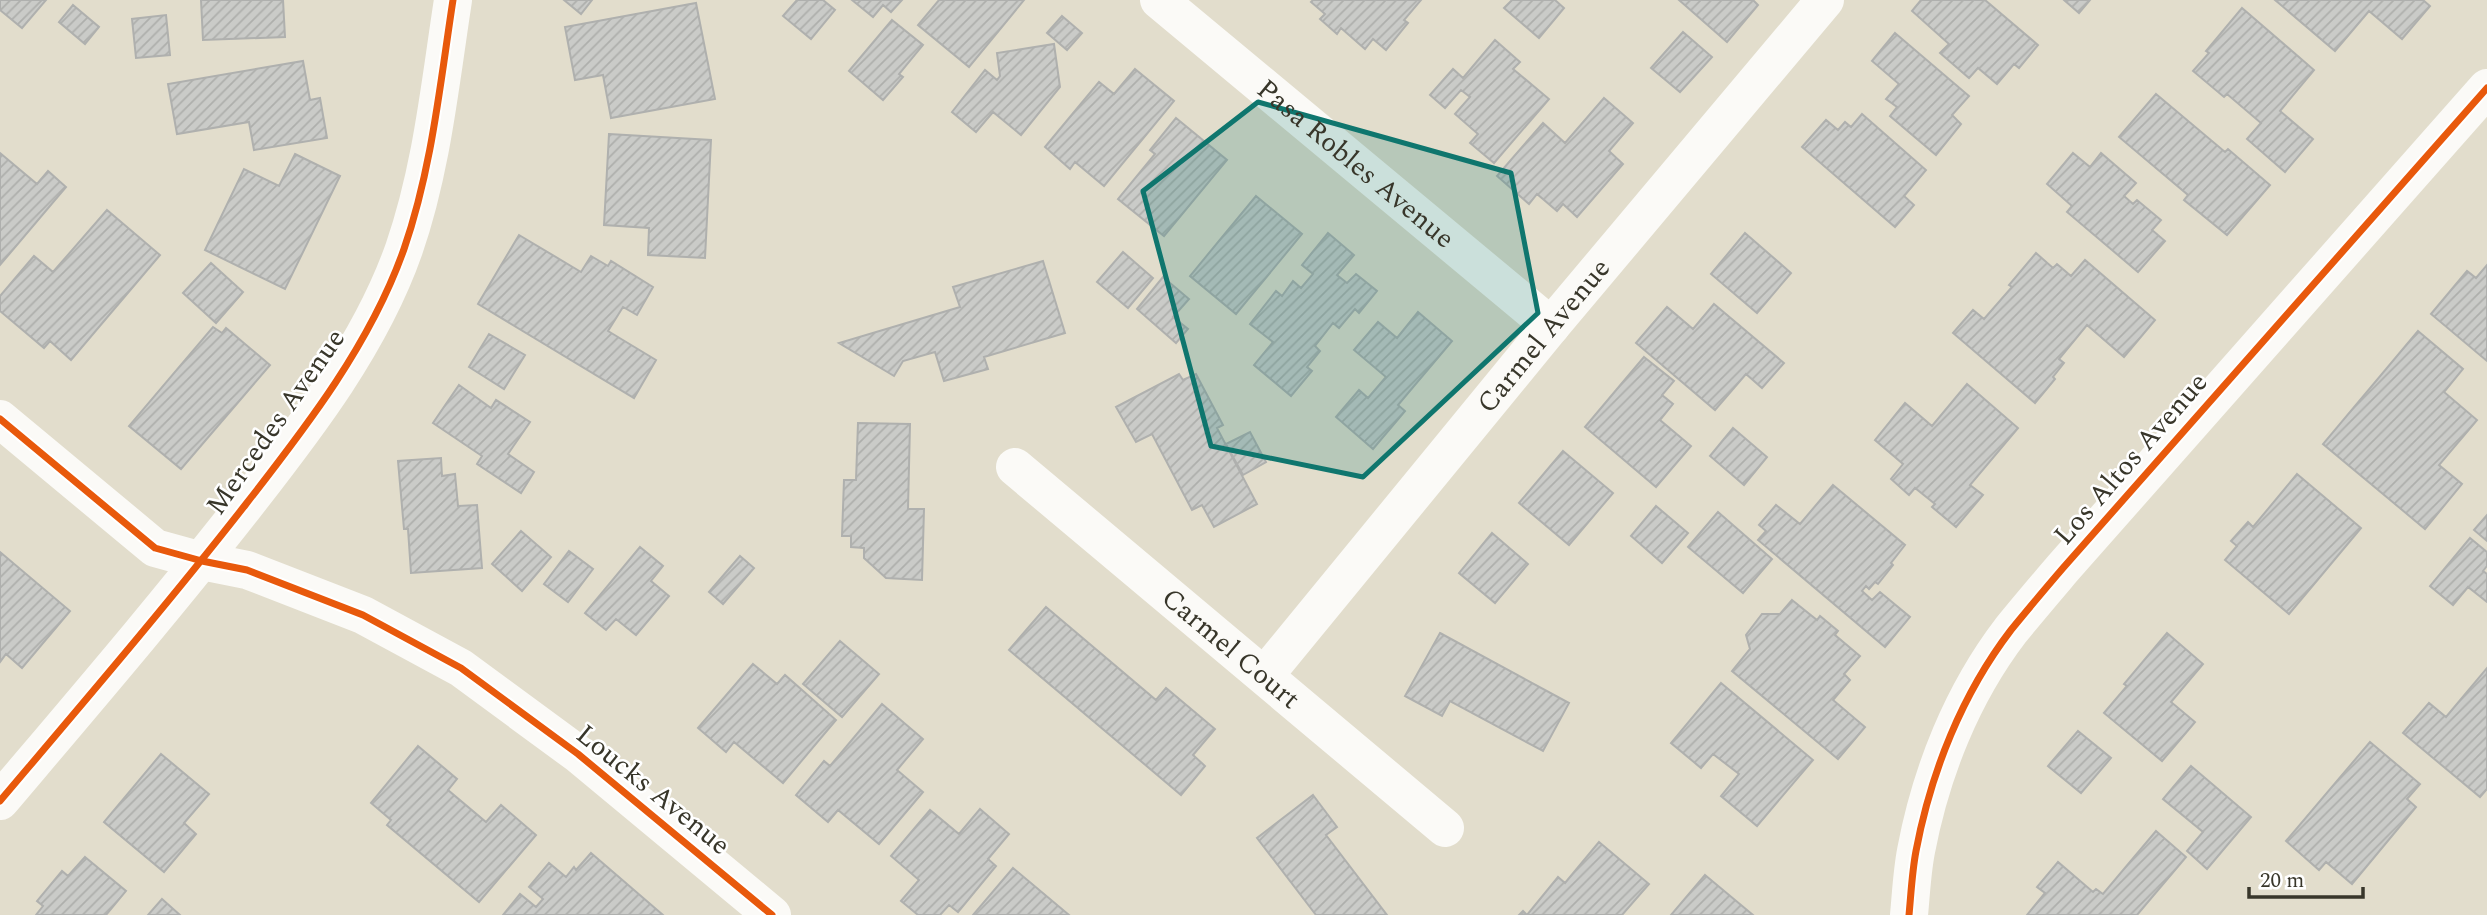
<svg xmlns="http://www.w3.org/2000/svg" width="2487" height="915" viewBox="0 0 2487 915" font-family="Spectral,serif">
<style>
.building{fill:url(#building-hatch);stroke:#afb0ae;stroke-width:2}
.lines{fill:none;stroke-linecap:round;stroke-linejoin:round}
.minor{stroke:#fbfaf7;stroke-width:38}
.cycleway-casing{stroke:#fff;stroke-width:11}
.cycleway{stroke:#e8590c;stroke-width:7}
.marked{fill:#0f766e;fill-opacity:0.2;stroke:#0f766e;stroke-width:5;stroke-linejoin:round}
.labels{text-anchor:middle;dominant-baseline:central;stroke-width:5;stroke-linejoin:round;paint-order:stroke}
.street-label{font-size:28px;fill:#38362a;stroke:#fff}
</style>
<defs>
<pattern id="building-hatch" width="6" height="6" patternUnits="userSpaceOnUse" patternTransform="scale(1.75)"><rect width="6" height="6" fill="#cacbc8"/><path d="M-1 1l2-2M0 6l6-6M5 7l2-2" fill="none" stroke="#aeafac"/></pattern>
</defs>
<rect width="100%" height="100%" fill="#e2ddcc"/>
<path class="building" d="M0,0H46L22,28L0,10Z
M201,0H283L285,37L203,40Z
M564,0H592L581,14Z
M797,0H823L835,10L811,39L783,16Z
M852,0H902L891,12L883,5L873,17Z
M939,0H1024L969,67L918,25Z
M1313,0H1421L1404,20L1408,23L1386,50L1373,39L1365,49L1341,28L1337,34L1320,19L1325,14L1311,2Z
M1512,0H1555L1564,8L1539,38L1504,8Z
M1679,0H1753L1758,5L1727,42Z
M1921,0H1985L2038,45L2019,68L2014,64L1997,84L1978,68L1969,78L1940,53L1949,44L1912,11Z
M2064,0H2090L2079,13Z
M2275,0H2423L2430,6L2402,39L2369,11L2335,51Z
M696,3L715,99L611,118L603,75L575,80L565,27Z
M73,5L99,27L85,44L59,22Z
M2242,8L2314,70L2280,111L2313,139L2285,172L2247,139L2261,123L2227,94L2224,97L2193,71L2209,53L2206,51Z
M166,15L170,55L136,58L132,19Z
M1062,16L1082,33L1067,50L1047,33Z
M892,20L923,45L899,74L903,77L883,100L849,71Z
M1683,32L1712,57L1680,92L1651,68Z
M1895,33L1969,96L1952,115L1961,124L1936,155L1890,116L1897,107L1886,99L1899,84L1872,61Z
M1495,40L1520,62L1513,69L1549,99L1494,163L1470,143L1478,134L1455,114L1470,97L1461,90L1445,108L1430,95L1453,69L1463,78Z
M1054,44L1060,87L1021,135L993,112L976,132L952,112L985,70L997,80L1000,76L997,53Z
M303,61L310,100L320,98L327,138L254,150L249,122L177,134L168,84Z
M1135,69L1174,101L1104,186L1075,162L1070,169L1045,147L1099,82L1114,94Z
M2156,94L2225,152L2228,149L2270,185L2227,235L2184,200L2188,195L2119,137Z
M1604,98L1633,123L1609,151L1623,164L1577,217L1563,204L1557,211L1537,194L1529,204L1497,176L1543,123L1565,143Z
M1862,114L1926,170L1904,196L1914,205L1895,227L1802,147L1826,120L1838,130L1845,122L1851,127Z
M1176,118L1227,160L1164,236L1118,199L1155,154L1150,150Z
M609,134L711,140L705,258L648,255L649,228L604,225Z
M0,153L37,184L48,171L66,187L0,265Z
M2073,153L2090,167L2101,153L2136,183L2124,196L2133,204L2137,200L2161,220L2152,230L2165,241L2138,272L2067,212L2072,206L2047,184Z
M295,154L340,176L285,289L205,250L244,169L279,186Z
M1256,196L1302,234L1236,314L1190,276Z
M107,210L160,255L71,360L50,341L44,348L0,311V296L34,256L53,272Z
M1328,233L1354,255L1337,275L1347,283L1356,274L1377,291L1359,313L1355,309L1339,328L1333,323L1315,346L1320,351L1307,367L1312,371L1291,396L1254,365L1273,342L1250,324L1276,291L1282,296L1293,281L1301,288L1313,274L1302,265Z
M1745,233L1791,273L1757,313L1711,274Z
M519,235L581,272L591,256L608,266L611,261L653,287L637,315L623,307L608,331L656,360L634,398L478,304Z
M1123,252L1153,278L1128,308L1097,282Z
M2036,253L2053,268L2057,264L2071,276L2085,260L2155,320L2124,357L2087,325L2059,359L2064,363L2053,377L2055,379L2035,403L1953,333L1973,310L1984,319L2012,287L2009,285Z
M1043,261L1065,333L984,357L988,369L944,381L935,352L903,361L894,376L839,343L960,307L953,287Z
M211,263L243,292L216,323L183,293Z
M2487,265V361L2431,314L2467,271L2476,278Z
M1163,277L1189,299L1173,317L1188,329L1176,343L1137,309Z
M1714,304L1784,363L1762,388L1746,374L1715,410L1636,343L1667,307L1693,329Z
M1418,312L1452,341L1398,405L1405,411L1373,449L1336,417L1359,390L1368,398L1386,377L1354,350L1378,322L1397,338Z
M213,327L222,333L226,328L270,365L181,469L129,426Z
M2418,331L2463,369L2444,392L2477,420L2439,465L2462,484L2425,529L2323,444Z
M489,334L525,355L504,389L469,367Z
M1644,357L1674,381L1662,395L1673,404L1660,420L1691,446L1656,487L1585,427Z
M1179,374L1183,380L1196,374L1223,425L1217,428L1257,504L1214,527L1202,505L1192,510L1152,434L1136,442L1116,407Z
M1967,384L2018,428L1970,485L1983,495L1956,527L1932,507L1935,504L1915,488L1909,495L1891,479L1903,464L1875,440L1905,403L1932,426Z
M459,385L491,408L496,400L530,422L508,454L534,472L521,493L477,464L482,456L433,423Z
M858,423L910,424L908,509H924L922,580L886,578L864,558V548L851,547V536H842L844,480H856Z
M1733,428L1767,457L1744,485L1710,456Z
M1250,432L1266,462L1243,475L1226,444Z
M1563,451L1613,493L1569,545L1519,503Z
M441,458L442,476L455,474L458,506L477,505L482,568L411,573L408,529H404L398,461Z
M2297,474L2361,528L2289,614L2225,560L2237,546L2231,541L2248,522L2253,527Z
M1833,485L1905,545L1891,563L1893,565L1878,584L1875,582L1869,589L1866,586L1862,591L1872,600L1880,592L1910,617L1885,647L1758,540L1766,531L1759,525L1776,505L1800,524Z
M1656,506L1688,533L1662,563L1631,536Z
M1718,512L1772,559L1743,593L1688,547Z
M2487,515V541L2474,530Z
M521,531L551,557L522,591L492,564Z
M1492,533L1528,564L1495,603L1459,573Z
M2470,538L2487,552V566L2483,571L2487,574V602L2468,587L2453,605L2430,586Z
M640,547L663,566L651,581L669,596L636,635L616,619L606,630L585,613Z
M569,551L593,569L568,602L544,584Z
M0,552L70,611L22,668L6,654L0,662Z
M740,556L754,568L723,604L709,592Z
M1792,600L1817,620L1820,616L1838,631L1835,635L1860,656L1844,674L1850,680L1833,700L1865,727L1838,759L1732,671L1750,649L1746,635L1762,614H1780Z
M1046,607L1156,700L1166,688L1215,729L1193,755L1205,766L1181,795L1009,650Z
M1440,633L1569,703L1543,751L1450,701L1442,716L1405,696Z
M2167,633L2203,664L2171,702L2195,722L2162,761L2104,713L2127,686L2124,684Z
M840,641L879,674L842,717L803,684Z
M753,664L777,684L785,675L836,720L783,783L734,742L726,752L698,728Z
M2487,668V789L2480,797L2403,733L2429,703L2446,717Z
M1721,683L1813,760L1757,826L1721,796L1739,774L1713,754L1701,768L1671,743Z
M882,704L923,739L897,770L923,792L879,844L838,810L828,822L796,795L824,761L830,766Z
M2078,731L2111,758L2081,793L2048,766Z
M2370,742L2420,784L2407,799L2416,807L2352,884L2326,862L2319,870L2286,841Z
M418,746L457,779L448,790L486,822L501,805L536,835L479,902L387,825L391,820L371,803Z
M161,754L209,794L184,823L196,834L164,872L104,822Z
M2191,766L2251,817L2207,869L2187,851L2203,832L2163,799Z
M1313,795L1337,827L1326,835L1387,915H1316L1257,838Z
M980,809L1009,834L988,859L996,866L958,912L949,905L940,915H918L901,901L919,880L891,856L930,810L959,834Z
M2156,831L2186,857L2137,915H2027L2045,893L2037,887L2058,862L2093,892L2096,889L2103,894Z
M1599,842L1649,884L1622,915H1519L1523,911L1527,915L1558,877L1565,883Z
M591,853L663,915H503L520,894L536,907L543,899L529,887L549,863L566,877L574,867L576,870Z
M85,857L126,891L106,915H36L43,906L37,901L62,871L68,876Z
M1013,868L1069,915H973Z
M1705,875L1753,915H1671Z
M162,899L180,915H148Z"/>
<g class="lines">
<g class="minor">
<path id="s1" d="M1159,0L1551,326"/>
<path d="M0,419L155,548L202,561L247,570L363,615L461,668L578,754L772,915"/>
<path id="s2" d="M1015,467L1445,828"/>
<path id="s3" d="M1265,675L1551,326L1825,0"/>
<path d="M0,801C83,703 167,605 246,504C307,426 371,343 404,249C432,168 440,84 453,0"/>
<path d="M1909,915C1911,894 1912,872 1916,851C1931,772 1962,694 2011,630C2028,609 2046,588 2063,568L2487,88"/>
</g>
<defs>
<path id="cycleway" d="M0,419L155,548L202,561L247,570L363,615L461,668L578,754L772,915
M0,801C83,703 167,605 246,504C307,426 371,343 404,249C432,168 440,84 453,0
M1909,915C1911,894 1912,872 1916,851C1931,772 1962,694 2011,630C2028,609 2046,588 2063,568L2487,88"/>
</defs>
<use href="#cycleway" class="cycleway-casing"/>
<use href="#cycleway" class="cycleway"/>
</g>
<path class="marked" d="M1258,102L1511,173L1538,313L1363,477L1211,446L1143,191Z"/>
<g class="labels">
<g class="street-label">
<text stroke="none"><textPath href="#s1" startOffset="256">Pasa Robles Avenue</textPath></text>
<text stroke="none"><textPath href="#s3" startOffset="439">Carmel Avenue</textPath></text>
<text transform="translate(276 422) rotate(-55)">Mercedes Avenue</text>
<text transform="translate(2131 459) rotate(-49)">Los Altos Avenue</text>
<text stroke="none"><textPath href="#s2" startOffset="282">Carmel Court</textPath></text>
<text transform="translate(653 790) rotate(39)">Loucks Avenue</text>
</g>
</g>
<path d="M2249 887v10h114v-10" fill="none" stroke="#38362a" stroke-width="3.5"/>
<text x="2260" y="887" font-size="21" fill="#38362a" stroke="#ffffff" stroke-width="5" paint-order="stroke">20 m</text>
</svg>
